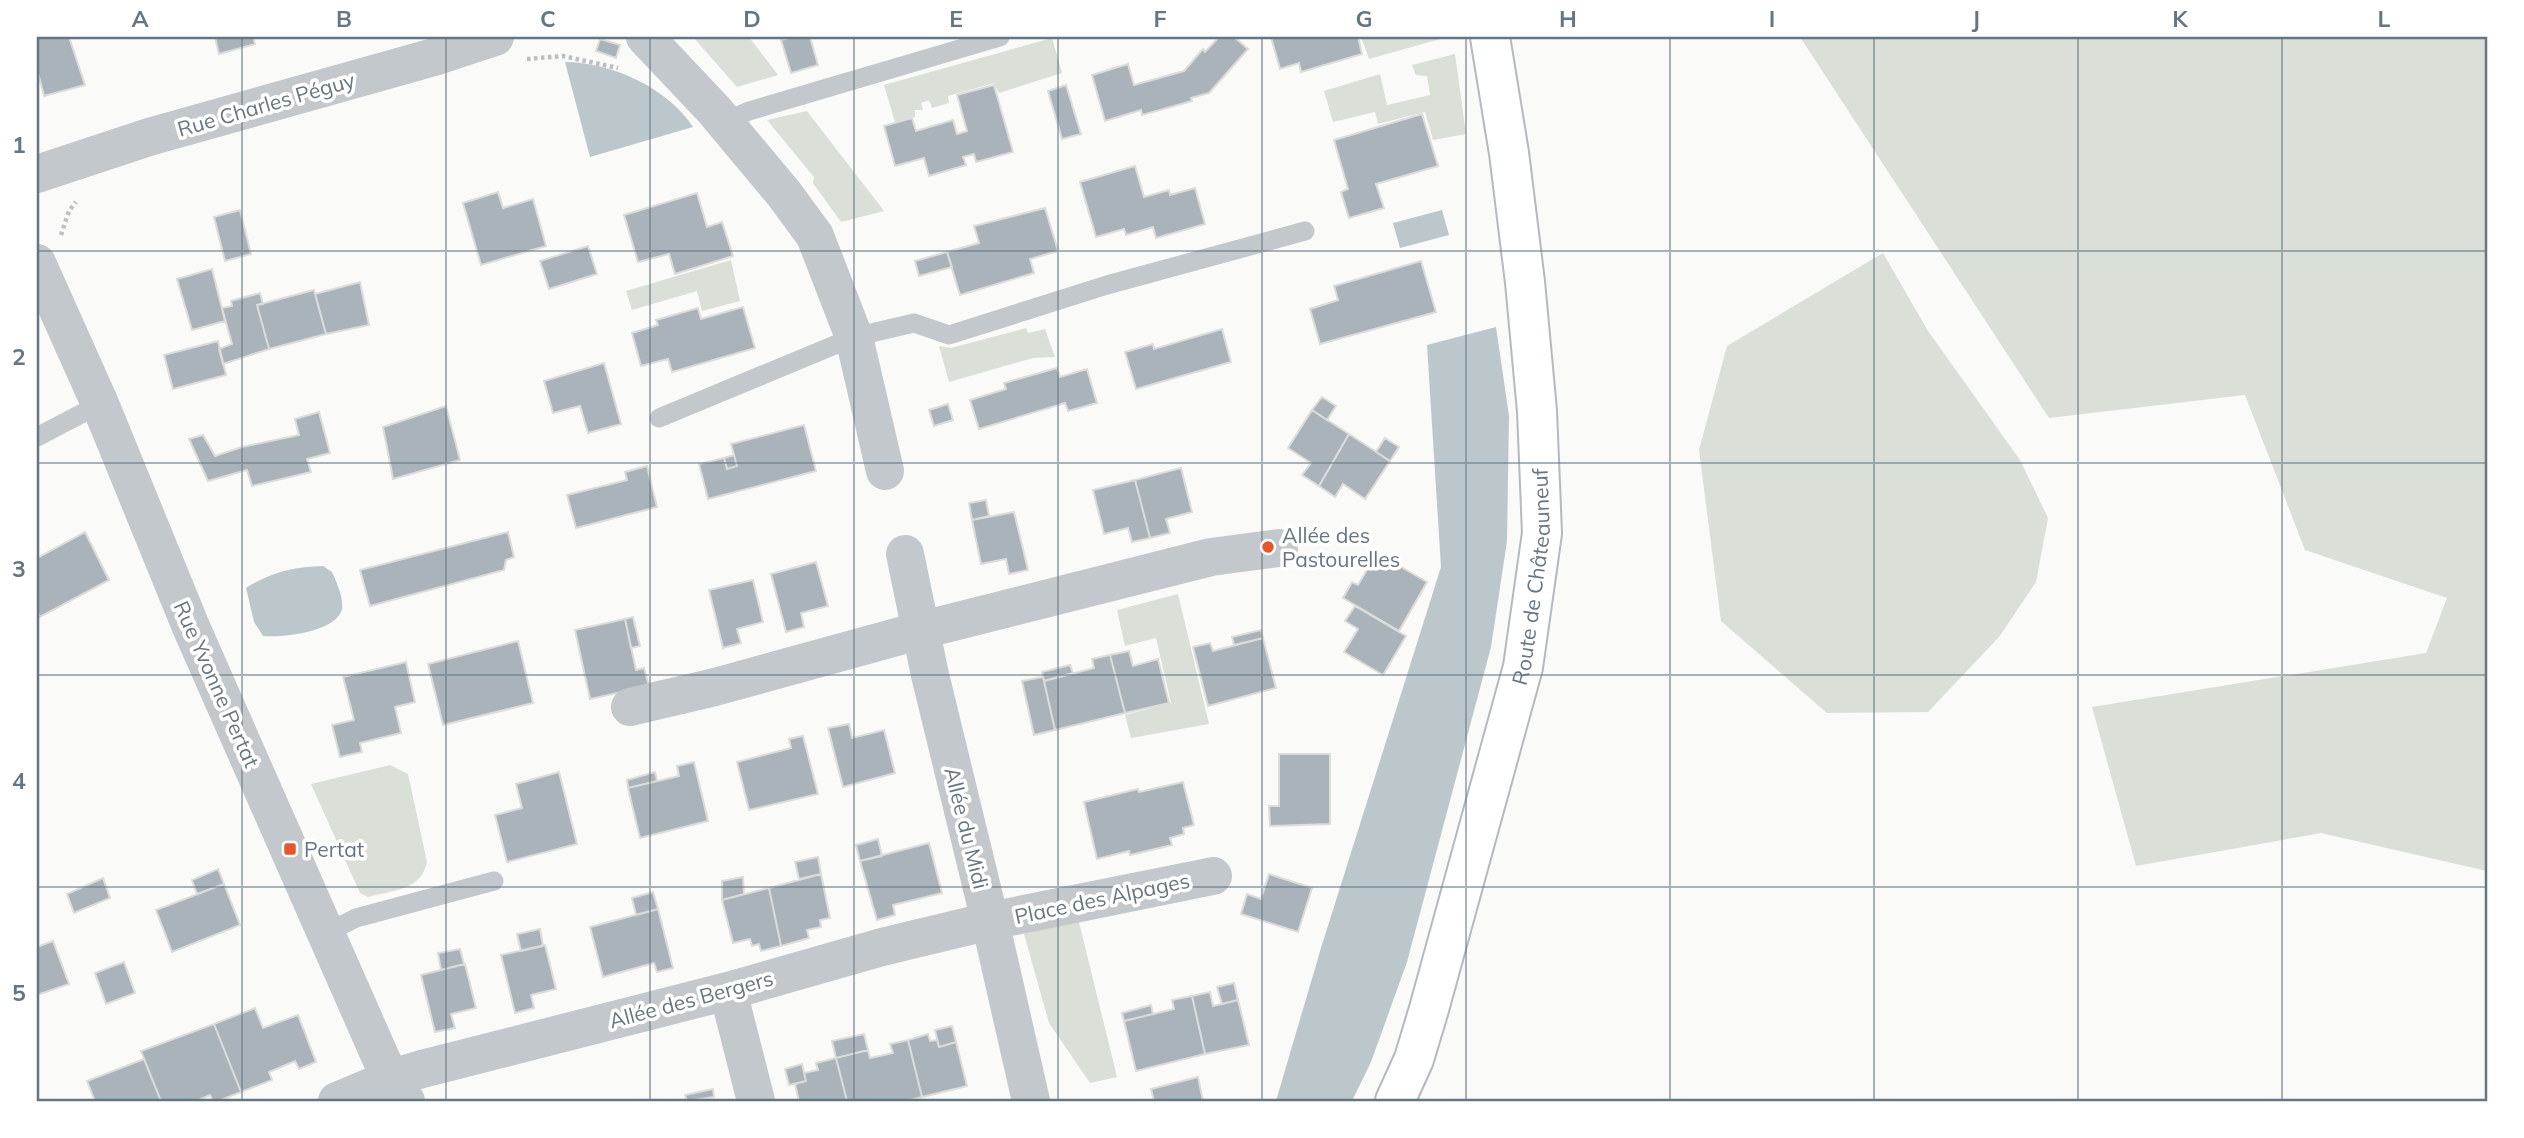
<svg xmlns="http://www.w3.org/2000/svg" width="2524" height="1138" viewBox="0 0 2524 1138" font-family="Mulish,sans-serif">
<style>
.green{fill:#dadfd7}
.water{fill:#bbc7cb}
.building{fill:#aab3b9;stroke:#dcdcda;stroke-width:2}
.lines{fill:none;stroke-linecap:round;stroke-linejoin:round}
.secondary-casing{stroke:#b3babf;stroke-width:42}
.path{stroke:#bbbfc2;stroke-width:4.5;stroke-dasharray:3.5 3.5;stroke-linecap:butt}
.service{stroke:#c3c8cc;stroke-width:19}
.minor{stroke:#c3c8cc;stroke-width:38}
.secondary{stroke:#fff;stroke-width:38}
.grid{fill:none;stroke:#657683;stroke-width:2;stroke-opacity:0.55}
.poi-dot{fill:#e4572e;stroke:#fff;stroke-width:2.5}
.labels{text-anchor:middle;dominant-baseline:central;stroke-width:7;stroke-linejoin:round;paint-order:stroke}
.street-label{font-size:21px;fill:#657683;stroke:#fff}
.poi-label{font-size:21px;fill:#657683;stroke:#fff;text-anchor:start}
.neatline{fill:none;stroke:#657683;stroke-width:2.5}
.grid-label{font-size:23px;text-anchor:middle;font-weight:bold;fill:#657683}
</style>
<rect width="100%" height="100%" fill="#fafaf8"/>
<path class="green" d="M693,37H749L778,75L737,87Z
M1361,37H1444V38L1369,59Z
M1800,37H2487V871L2321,833L2136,866L2092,707L2426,653L2447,598L2305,550L2245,395L2049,418Z
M1052,38L1062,73L999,93L994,83L948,96L949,103L932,108L929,100L921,103L923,110H915V117L895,122L884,85Z
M1455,54L1466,134L1433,140L1425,112L1378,124L1375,112L1333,122L1324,91L1380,74L1387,105L1430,95L1427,76L1416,75L1412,65Z
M807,111L884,211L841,222L813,183L814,177L767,120Z
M1883,253L1928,331L2020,460L2048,518L2036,582L1999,637L1928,712L1827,713L1721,621L1699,450L1727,346Z
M731,260L740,301L702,311L697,291L632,310L626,291Z
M1026,328L1028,333L1045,329L1055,357L1033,358L949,382L939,346L951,348Z
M1178,594L1209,724L1131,738L1125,715L1171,703L1156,638L1125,646L1117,610Z
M390,765L408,774L427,862C421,891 392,890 368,897L360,893L311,784Z
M1078,918L1117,1077L1090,1083L1049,1023L1024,934Z"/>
<path class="water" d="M565,62C611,62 668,88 693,127L590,157Z
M1442,210L1449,235L1400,248L1393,223Z
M1496,327L1509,416L1507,541L1491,647L1407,962L1371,1062L1352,1101H1276L1321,948L1441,567L1427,345Z
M323,566L332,572C336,581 344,598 342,609C337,632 282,638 263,636L254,622L246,588C271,572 294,567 323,566Z"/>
<path class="building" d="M37,37H69L85,85L44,96L37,69Z
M215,37H253L255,44L219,54Z
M793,37H810L818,65L791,73L781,40Z
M1219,37H1234L1248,49L1209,93L1191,98L1192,101L1142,115L1141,110L1105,121L1092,75L1128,64L1134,85L1184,71L1203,49L1205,52Z
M1271,37H1358L1362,54L1301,72L1299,63L1280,69Z
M600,39L620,45L616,58L596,51Z
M994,85L1013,152L976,162L974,154L963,157L966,165L929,176L924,158L895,166L884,126L912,118L916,131L953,120L957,134L967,131L957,95Z
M1066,85L1081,134L1062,139L1048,91Z
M1422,114L1438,166L1376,184L1384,208L1349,218L1341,192L1348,189L1334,140Z
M1135,166L1144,197L1169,190L1170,195L1195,188L1205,224L1156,238L1153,227L1126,235L1124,229L1096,237L1080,182Z
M498,192L503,208L533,199L546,246L481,265L463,203Z
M697,193L707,227L722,222L733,256L675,274L669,254L638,262L624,215Z
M1045,208L1058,251L1030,259L1034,273L960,295L947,252L979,243L974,226Z
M240,210L251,254L225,261L214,217Z
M588,246L597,274L549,289L540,261Z
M947,252L952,267L919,276L915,261Z
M1421,261L1436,312L1320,344L1310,309L1338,300L1334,286Z
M212,269L225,321L192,330L177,279Z
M360,282L369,325L326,334L315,294Z
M314,290L326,334L269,349L257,305Z
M260,293L263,304L257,305L269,349L223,364L219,349L232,344L222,308L232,306L231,301Z
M743,307L755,348L672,372L668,359L641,366L632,333L658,325L656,320L698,308L701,319Z
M1222,329L1231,362L1136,389L1125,352L1153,344L1154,349Z
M218,341L226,375L173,389L164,355Z
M604,363L621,424L588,433L580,406L553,413L544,381Z
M1057,368L1060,377L1087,369L1097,403L1068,411L1065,403L979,429L970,400L1006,389L1004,383Z
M1322,397L1336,406L1327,420L1312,410Z
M948,404L953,420L934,426L929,410Z
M446,406L460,460L393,479L383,427Z
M1312,410L1349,434L1319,486L1302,475L1311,463L1288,448Z
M319,412L330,453L307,459L311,472L252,486L247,470L208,481L189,439L203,435L215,456L242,447L299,435L295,419Z
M804,425L816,471L708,499L699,464L724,458L727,469L737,466L731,444Z
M1349,434L1390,461L1365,499L1343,484L1335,497L1319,486Z
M1385,438L1399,447L1390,461L1376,452Z
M734,455L737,466L727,469L724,458Z
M647,466L657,507L576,528L567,495L627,480L625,472Z
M1181,468L1192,512L1166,519L1170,533L1150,538L1135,480Z
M1135,480L1150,538L1132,542L1128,528L1104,534L1093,490Z
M986,500L989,516L972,520L969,503Z
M1014,512L1028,570L1009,574L1006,559L981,564L972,520Z
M85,532L109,580L40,617L37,611V558Z
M508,532L514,557L506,560L504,570L370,606L360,570Z
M1377,553L1427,582L1399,631L1343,598L1352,582L1358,585Z
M816,562L828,606L801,613L804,627L786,632L771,574Z
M753,580L763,622L737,629L741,643L723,648L709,590Z
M1355,606L1406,636L1383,675L1344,652L1358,629L1345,621Z
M633,617L640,646L631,648L625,619Z
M625,619L636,670L644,668L649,686L590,699L575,630Z
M1261,630L1263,638L1234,645L1232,637Z
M1263,638L1276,688L1208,706L1193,647L1210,643L1213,651Z
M518,641L533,703L443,725L428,664Z
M1129,651L1133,666L1158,659L1169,703L1125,713L1110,655Z
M1110,655L1125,713L1055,730L1044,681L1094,668L1092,659Z
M406,662L415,702L395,707L401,733L360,743L362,752L340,757L332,725L354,720L343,677Z
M1070,665L1073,673L1044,681L1042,672Z
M1043,677L1055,730L1034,735L1022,681Z
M849,724L852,738L884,730L895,773L843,787L828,728Z
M803,736L818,794L749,810L737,762L791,748L789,739Z
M1279,754H1330V824L1270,826L1269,806H1279Z
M694,762L708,821L640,838L628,788L679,776L677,766Z
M559,772L577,844L507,862L495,815L522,808L516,784Z
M655,772L657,781L628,788L627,780Z
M1183,782L1194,825L1183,828L1184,834L1170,838L1172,845L1130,855L1129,851L1097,859L1084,802L1138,789L1139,792Z
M878,839L882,856L860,861L856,845Z
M929,843L942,893L893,905L895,915L877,920L860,861Z
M818,857L821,874L799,879L795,862Z
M218,869L224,884L197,894L192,880Z
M821,874L830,918L820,920L821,927L807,930L809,938L781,946L769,888Z
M1269,874L1312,888L1298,932L1241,914L1247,894L1261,899Z
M743,877L744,894L722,900V881Z
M103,878L110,898L74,913L67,894Z
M224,884L240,925L172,952L156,910Z
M769,888L781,946L761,951L759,944L752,946L750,939L733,943L722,900Z
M653,892L658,909L636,915L632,898Z
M658,909L673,968L657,972L654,963L603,977L590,927Z
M540,929L543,946L521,951L517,934Z
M53,941L69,984L37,995V947Z
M545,945L556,989L531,995L534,1008L515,1013L501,955Z
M460,949L464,964L441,970L438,953Z
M124,962L135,993L106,1004L95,973Z
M465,964L476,1008L451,1014L455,1028L435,1032L421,975Z
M1234,983L1238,1000L1222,1004L1217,987Z
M1210,992L1213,1006L1238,1000L1249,1045L1205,1054L1192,996Z
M1192,996L1205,1054L1136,1071L1124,1021L1174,1009L1172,1000Z
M1151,1005L1153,1014L1124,1021L1122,1013Z
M255,1008L263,1028L298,1015L316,1062L299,1069L295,1061L269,1072L272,1080L241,1092L214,1024Z
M214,1024L241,1092L218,1101H213L210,1095L196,1101H161L141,1051Z
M952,1026L956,1042L939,1047L935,1030Z
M864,1034L868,1050L836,1058L832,1041Z
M928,1034L930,1041L937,1040L939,1047L956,1042L967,1086L922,1097L908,1040Z
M908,1040L922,1097L906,1101H847L836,1058L868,1050L870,1058L893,1053L890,1044Z
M836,1058L847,1101H799L795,1084L806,1081L804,1073L818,1070L816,1063Z
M144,1059L161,1101H95L87,1081Z
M802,1064L806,1081L789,1085L785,1069Z
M1198,1077L1203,1101H1154L1151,1089Z
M713,1089L714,1097L687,1101L685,1095Z"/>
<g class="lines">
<defs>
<g id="secondary">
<path id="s1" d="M1395,1101L1414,1059L1429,1009L1523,667L1542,533L1537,411L1525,282L1509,153L1490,37"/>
</g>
</defs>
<use href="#secondary" class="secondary-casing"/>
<path class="path" d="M527,59L563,56L618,68
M61,235L69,211L76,202
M2486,1076H2487"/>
<path class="service" d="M724,122L749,111L1000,37
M659,418L854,337L914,323L949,335L1107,285L1305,231
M37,437L100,404
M326,933L356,918L494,881"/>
<path class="minor" d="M645,37L714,110L785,195L815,236L854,337L885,471
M37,174L149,137L434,57L495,37
M37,263L100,404L191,627L383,1063L406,1101
M905,554L930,675L990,921L1031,1101
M630,707L715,687L922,630L1211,557L1279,548
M728,991L756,1101
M337,1101L392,1078L422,1069L728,991L882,947L990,921L1213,876"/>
<use href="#secondary" class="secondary"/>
</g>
<path class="grid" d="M242,37V1101M446,37V1101M650,37V1101M854,37V1101M1058,37V1101M1262,37V1101M1466,37V1101M1670,37V1101M1874,37V1101M2078,37V1101M2282,37V1101M37,251H2487M37,463H2487M37,675H2487M37,887H2487"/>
<g class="poi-dot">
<circle cx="1268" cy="547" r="7"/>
<rect x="283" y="842" width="14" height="14" rx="3.5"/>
</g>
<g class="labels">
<g class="street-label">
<text transform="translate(266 104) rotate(-16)">Rue Charles Péguy</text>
<text stroke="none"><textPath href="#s1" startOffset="544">Route de Châteauneuf</textPath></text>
<text transform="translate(217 684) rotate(66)">Rue Yvonne Pertat</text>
<text transform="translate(967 828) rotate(76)">Allée du Midi</text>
<text transform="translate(1102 898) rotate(-12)">Place des Alpages</text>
<text transform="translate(691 999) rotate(-15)">Allée des Bergers</text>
</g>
<g class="poi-label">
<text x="1282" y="535">Allée des<tspan x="1282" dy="24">Pastourelles</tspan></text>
<text x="304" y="849">Pertat</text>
</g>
</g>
<rect width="2524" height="1138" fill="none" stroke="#ffffff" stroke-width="77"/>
<rect x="38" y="38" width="2448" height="1062" class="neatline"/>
<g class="grid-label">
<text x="140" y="27">A</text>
<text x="344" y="27">B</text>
<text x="548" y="27">C</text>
<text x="752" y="27">D</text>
<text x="956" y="27">E</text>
<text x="1160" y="27">F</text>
<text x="1364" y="27">G</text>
<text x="1568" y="27">H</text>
<text x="1772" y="27">I</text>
<text x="1976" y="27">J</text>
<text x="2180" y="27">K</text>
<text x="2384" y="27">L</text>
<text x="19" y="153">1</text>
<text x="19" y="365">2</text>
<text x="19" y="577">3</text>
<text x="19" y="789">4</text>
<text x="19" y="1001">5</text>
</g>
</svg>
